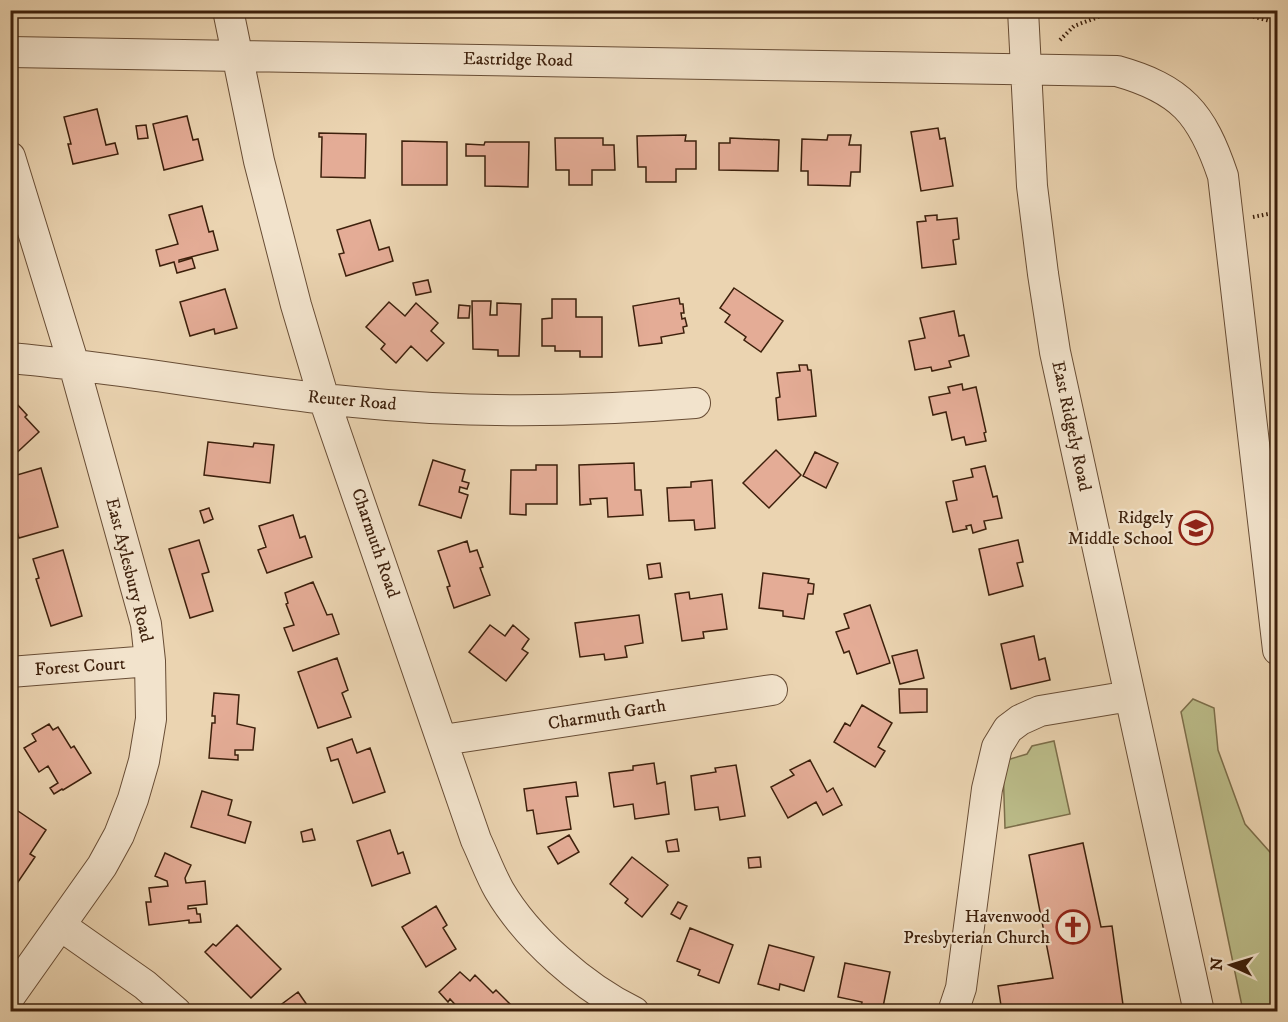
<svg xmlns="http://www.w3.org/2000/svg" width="1288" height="1022" viewBox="0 0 1288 1022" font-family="'IM FELL DW Pica',serif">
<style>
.green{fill:#bbbc89;stroke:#7c6e4a;stroke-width:1.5}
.building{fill:#e4ac96;stroke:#3d200c;stroke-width:1.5}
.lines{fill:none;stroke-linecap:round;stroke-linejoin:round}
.minor-casing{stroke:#684d35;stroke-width:32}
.path{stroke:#3d200c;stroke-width:4;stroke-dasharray:1.5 3;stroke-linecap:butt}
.minor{stroke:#f2e3cc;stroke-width:30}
.labels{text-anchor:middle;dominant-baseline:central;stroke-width:4.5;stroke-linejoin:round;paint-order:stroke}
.street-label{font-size:18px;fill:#3d200c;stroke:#f2e3cc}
.poi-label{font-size:18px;fill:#3d200c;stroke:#f2e3cc;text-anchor:end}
</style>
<rect width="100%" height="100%" fill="#ebd4b1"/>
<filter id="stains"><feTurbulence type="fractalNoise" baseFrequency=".00333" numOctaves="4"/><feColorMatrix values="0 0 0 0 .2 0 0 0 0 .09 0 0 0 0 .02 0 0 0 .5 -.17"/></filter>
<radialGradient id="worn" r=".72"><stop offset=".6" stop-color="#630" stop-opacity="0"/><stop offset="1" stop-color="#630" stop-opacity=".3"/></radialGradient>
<path class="green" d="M1193,699L1214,708L1218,750L1245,824L1277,860V1011H1243L1181,712Z
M1054,741L1070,814L1005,828L1003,765L1007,760L1027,754L1032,746Z"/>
<path class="building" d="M97,109L106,145L115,143L118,154L73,164L68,144H71L64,117Z
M187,116L193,140L198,139L203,160L164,170L153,124Z
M146,125L148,138L138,139L136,126Z
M938,128L940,139L945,138L953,186L921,191L911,132Z
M319,133L366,134L365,178L321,177L322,137H319Z
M686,135L685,141H696V169H676V182H646V167H638L637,136Z
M828,135H851L849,145H861L860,172H851L850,186L808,185V171H801L802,139L827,140Z
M555,138H603V145H614L615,170H592V185H569V170H556Z
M730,138L779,140L778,171L719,170V143H730Z
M402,141L447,142V185H402Z
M485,142H529L528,187L485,186V156H466V144L484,145Z
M202,206L209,232L213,231L218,250L179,260V262L192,258L195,268L177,273L174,262L160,266L156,250L178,244L169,215Z
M937,215V220L957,218L959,239L953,240L956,264L922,268L917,222L926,221L925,216Z
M370,220L379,250L389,247L393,261L346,276L339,254L344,253L337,230Z
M428,280L431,292L416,295L413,283Z
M734,288L783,321L761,352L744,340L746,337L725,322L730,315L720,308Z
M225,289L237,328L215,334L214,329L190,336L180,302Z
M679,298L680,304H683L684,313H681L682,319L685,318L687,326L683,327L684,333L661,337L662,343L639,346L633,306Z
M552,299H576V317H602V357H580V351H555V346H542V319L552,318Z
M472,301H491L490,315H497V303L521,304L519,356H498V350L473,349Z
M389,302L405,316L416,303L438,323L431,331L444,343L427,361L411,346L396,363L381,349L385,344L366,327Z
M459,305L470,306L469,318H458Z
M954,311L959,336L964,335L969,356L949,361L951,367L932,371L931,367L915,370L909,341L925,338L920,318Z
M799,365H807L808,370H811L816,416L778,420L776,398L780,397L777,373L800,371Z
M962,384L963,390L976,387L986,432L984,433L986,441L966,445L964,437L952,440L946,412L933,415L929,397L950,393L948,387Z
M16,403L27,415L25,417L39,432L10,459V408Z
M208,442L253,447L254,443L274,445L270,483L204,475Z
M776,450L801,475L769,508L743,483Z
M815,452L838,463L826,488L803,476Z
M433,460L465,470L462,481L469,483L467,489L460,487L459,492L468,495L461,518L419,505Z
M634,463L635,490H641L643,515L608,517L607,498L590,499L591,504L580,505L579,465Z
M536,465H557V504H526V515L510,514L511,470H536Z
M985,466L993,497L997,496L1002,518L984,521L986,529L973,533L971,525L966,526L967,529L953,532L946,502L957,500L953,481L973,477L971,469Z
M41,468L58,527L19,538L10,508V477Z
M712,480L715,528L695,530L694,520L669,521L667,488L691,487V482Z
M209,508L213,519L204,523L200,511Z
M293,515L300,538L305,536L312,557L267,573L258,550L266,547L259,526Z
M199,540L209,572L202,574L213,611L190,618L169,549Z
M1018,540L1023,562L1017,563L1023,586L989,595L979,549Z
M467,541L470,552L477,550L483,567L480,568L490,595L454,608L447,587L450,586L438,551Z
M63,550L82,616L51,626L36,579L39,578L33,559Z
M660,563L662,577L649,579L647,565Z
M763,573L809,579L808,583L814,584L813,594H808L804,619L783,616V611L759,608Z
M313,582L327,615L332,614L339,634L293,651L284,628L294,625L286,604L288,603L285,593Z
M689,592L690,599L722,594L727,629L703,632L704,638L682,641L675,594Z
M870,605L890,663L857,674L849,651L844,653L836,632L849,628L844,614Z
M639,615L643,643L625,646L627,657L605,660L604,654L580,657L575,623Z
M490,625L505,636L513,625L529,639L522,649L528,653L506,681L469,652Z
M1034,636L1039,660L1045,658L1050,680L1011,689L1001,644Z
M917,650L924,678L900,684L892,656Z
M337,658L348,690L342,693L351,717L318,728L298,672Z
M899,689H927V712L900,713Z
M214,693L239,695L237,724L255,728L253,750H235V755H238V760L209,758L212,723H215V716H212Z
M862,705L892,723L878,747L885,751L875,767L834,742L845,723L850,726Z
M49,724L53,730L58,727L71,748L74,746L91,773L63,790L62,789L54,794L50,788L58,783L48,766L39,772L24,748L36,741L32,734Z
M352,739L357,753L370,748L385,792L353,803L338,759L331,761L327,748Z
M810,760L827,792L833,788L842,805L823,815L816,802L788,818L771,787L794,775L790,770Z
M654,763L657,784L665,782L669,814L635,819L633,804L614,807L609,773L633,770V766Z
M736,765L745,816L720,820L718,807L695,810L691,776L716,772L715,768Z
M576,782L578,796L566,797L571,829L537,834L533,810L527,811L524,789Z
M202,791L232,800L228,815L251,822L245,843L191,827Z
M18,811L46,830L30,854L35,857L16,885L10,881V822Z
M312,829L315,840L303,842L301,832Z
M390,830L398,854L403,852L410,873L372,886L357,841Z
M569,835L579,852L558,864L548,847Z
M677,839L679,851L668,852L666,841Z
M1083,843L1101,927L1112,926L1124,1012H1002L998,986L1053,978L1029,855Z
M165,853L191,865L185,878L186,883L205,881L207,904L188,906V909L196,908L197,914H200L201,922L189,923V920L149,925L146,902H151L149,888L168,886L167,881L155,876Z
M632,857L668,885L642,917L625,903L628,899L610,884Z
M760,857L761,867L749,868L748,858Z
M678,902L687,906L680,919L671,914Z
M436,906L447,925L443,928L456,949L426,967L402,927Z
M237,925L281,969L251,998L205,952L213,944L216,946Z
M690,928L733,945L719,983L698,975L700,970L677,961Z
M769,945L814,957L804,991L780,984L779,990L758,984Z
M845,963L890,972L882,1012L861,1008L862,1002L838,997Z
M460,972L470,981L475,975L493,993L496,990L511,1005L504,1012H462L450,999L448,1002L439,992Z
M298,992L312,1012H265L272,1006L275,1009Z"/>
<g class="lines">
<defs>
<path id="minor" d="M228,10L259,161L296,305L324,399L476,840C484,857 490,874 499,890C527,938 584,988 634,1012
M1023,10L1032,186L1043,274L1055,352L1199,1012
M10,52L1117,71C1181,89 1202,113 1223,176L1278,650
M10,157L74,365L146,624L150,661L151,719L144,761L133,799L119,835L102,866L10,996
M10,358C125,368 239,391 354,402C468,414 581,412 695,403
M10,672L150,661
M443,740L772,690
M61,926L145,985L176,1012
M953,1012L961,988L987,789L997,747L1008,729L1020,720L1040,711L1130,696"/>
</defs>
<use href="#minor" class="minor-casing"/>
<path class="path" d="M1227,10L1278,23
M1060,40L1074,26L1117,10
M1253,217L1273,213L1278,209"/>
<use href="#minor" class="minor"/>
</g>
<defs>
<symbol id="school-ring" viewBox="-11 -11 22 22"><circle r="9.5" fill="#f2e3cc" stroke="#8f2418" stroke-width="1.5"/><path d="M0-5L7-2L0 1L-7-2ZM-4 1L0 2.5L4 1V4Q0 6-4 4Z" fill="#8f2418"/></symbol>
<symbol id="church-ring" viewBox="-11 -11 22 22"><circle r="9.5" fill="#f2e3cc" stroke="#8f2418" stroke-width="1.5"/><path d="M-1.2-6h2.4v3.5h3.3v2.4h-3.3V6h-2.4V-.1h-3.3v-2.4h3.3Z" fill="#8f2418"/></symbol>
</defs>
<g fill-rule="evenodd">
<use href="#school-ring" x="1177" y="509" width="38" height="38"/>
<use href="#church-ring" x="1054" y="908" width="38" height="38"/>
</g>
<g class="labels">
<g class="street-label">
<text transform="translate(518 60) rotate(1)">Eastridge Road</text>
<text transform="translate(352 401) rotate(5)">Reuter Road</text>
<text transform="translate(1071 426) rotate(78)">East Ridgely Road</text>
<text transform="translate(375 543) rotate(71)">Charmuth Road</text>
<text transform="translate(129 570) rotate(76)">East Aylesbury Road</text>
<text transform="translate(80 667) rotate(-4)">Forest Court</text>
<text transform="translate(607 715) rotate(-9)">Charmuth Garth</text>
</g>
<g class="poi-label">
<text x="1173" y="518">Ridgely<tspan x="1173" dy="21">Middle School</tspan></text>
<text x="1050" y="917">Havenwood<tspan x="1050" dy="21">Presbyterian Church</tspan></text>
</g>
</g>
<rect width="1288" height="1022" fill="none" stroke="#ebd4b1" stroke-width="36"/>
<rect x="12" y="12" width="1264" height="998" fill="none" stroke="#3d200c" stroke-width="3"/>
<rect x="18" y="18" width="1252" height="986" fill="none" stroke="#3d200c" stroke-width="1.5"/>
<g transform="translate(1231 965) rotate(274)" stroke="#f2e3cc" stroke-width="4.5" paint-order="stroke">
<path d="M0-4.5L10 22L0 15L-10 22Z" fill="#3d200c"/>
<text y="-9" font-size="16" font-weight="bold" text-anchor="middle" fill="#3d200c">N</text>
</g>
<rect width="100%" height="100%" filter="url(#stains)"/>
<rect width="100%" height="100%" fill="url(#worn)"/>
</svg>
